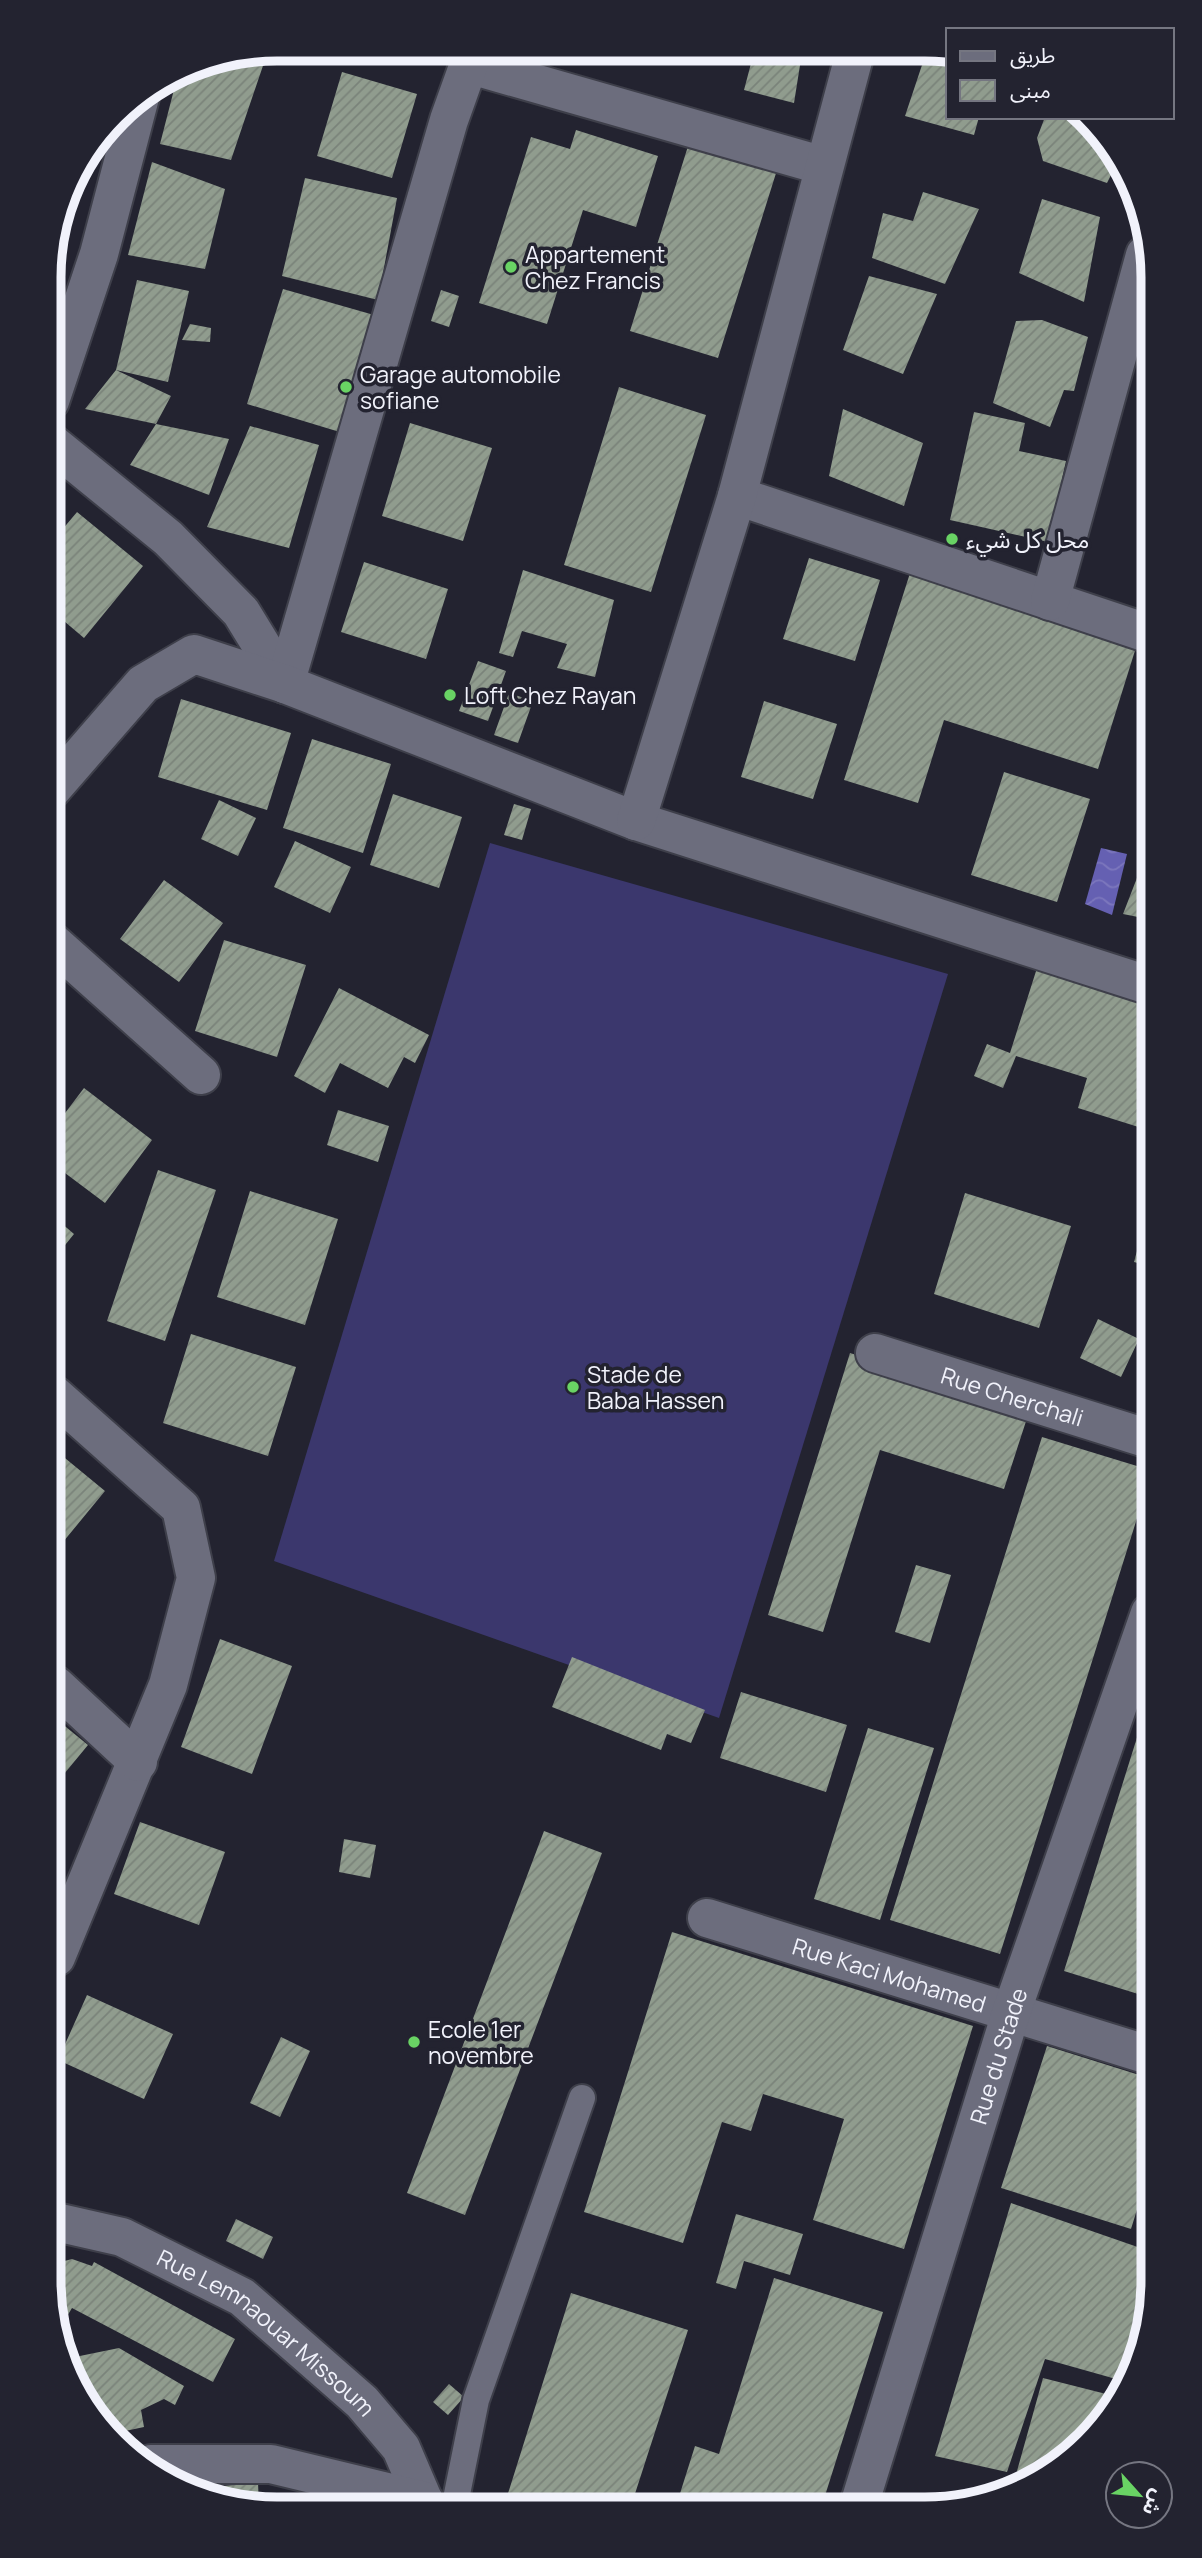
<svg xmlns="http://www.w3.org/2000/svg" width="1202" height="2558" viewBox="0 0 1202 2558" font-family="Manrope,'Noto Sans Arabic',sans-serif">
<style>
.garden{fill:#3b376d}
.water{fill:url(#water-waves)}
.building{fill:url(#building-hatch)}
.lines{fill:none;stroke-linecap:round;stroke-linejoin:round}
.lane-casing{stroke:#3e3f4a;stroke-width:30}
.street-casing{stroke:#3e3f4a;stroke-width:42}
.lane{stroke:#6c6d7d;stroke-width:26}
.street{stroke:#6c6d7d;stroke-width:38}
.poi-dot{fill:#69d364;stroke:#232330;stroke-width:2.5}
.labels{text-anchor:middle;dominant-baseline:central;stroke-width:7;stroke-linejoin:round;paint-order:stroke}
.poi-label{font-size:23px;fill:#f1f2fb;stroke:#232330;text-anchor:start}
.street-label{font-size:23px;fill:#f1f2fb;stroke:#232330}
.rim{fill:none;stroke:#f1f2fb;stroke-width:9}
</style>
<defs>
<pattern id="water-waves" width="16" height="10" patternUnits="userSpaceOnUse" patternTransform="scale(1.75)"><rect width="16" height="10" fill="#6560b2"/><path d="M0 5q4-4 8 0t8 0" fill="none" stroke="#7c77bd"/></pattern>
<pattern id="building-hatch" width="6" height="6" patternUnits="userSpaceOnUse" patternTransform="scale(1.75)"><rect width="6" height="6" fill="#909c8e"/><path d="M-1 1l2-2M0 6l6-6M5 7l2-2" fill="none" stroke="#7a837a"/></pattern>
</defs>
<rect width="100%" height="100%" fill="#232330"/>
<path class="garden" d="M490,843L948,974L719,1718L274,1561Z"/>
<path class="water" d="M1101,848L1127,854L1112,915L1085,904Z"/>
<path class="building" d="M414,50H455L453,60Z
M268,51L231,160L160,144L178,74L190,66Z
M754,52H779L801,59L794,103L744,90Z
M926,53L948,56V117H979L974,135L905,116Z
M342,72L417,94L392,178L317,156Z
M1045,117H1085L1084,124L1095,130L1119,159L1107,183L1043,161L1037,138Z
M576,130L658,156L636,227L583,210L547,324L479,303L531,137L570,149Z
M689,143L777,170L718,358L630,331Z
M152,162L225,189L205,269L128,255Z
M305,178L397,198L378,300L282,276Z
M923,192L979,209L945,284L872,258L883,213L913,221Z
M1042,199L1100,217L1084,302L1019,273Z
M869,276L937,294L903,374L843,350Z
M137,280L189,291L168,382L116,370L171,396L156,424L85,409L116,370Z
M283,289L374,315L343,433L247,404Z
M441,290L459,296L449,327L431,321Z
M1042,320L1088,337L1074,391L1064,390L1050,427L993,403L1016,321Z
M190,324L211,328L210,342L182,340Z
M619,387L706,415L651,592L564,565Z
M843,409L923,443L904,506L829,476Z
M974,412L1025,423L1019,451L1066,461L1048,542L950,520Z
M410,423L492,448L463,541L382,516Z
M156,424L229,439L209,495L130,465Z
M250,426L319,445L289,548L207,527Z
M77,512L143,566L84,638L51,610V543Z
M809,558L880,580L855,661L783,639Z
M364,562L448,589L426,659L341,632Z
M523,570L614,600L595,677L557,668L567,644L522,631L513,657L499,653Z
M911,570L1138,641L1098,769L944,720L918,803L844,780Z
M478,661L506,671L488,721L459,711Z
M509,693L533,701L518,743L494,735Z
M181,699L291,733L267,810L158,777Z
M764,701L837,724L813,799L741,777Z
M312,739L391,764L363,853L283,828Z
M1004,772L1090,799L1057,902L971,875Z
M393,794L462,817L439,888L370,865Z
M219,800L256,818L238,856L201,839Z
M514,804L531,809L522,840L504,835Z
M295,841L351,867L330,913L274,887Z
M1147,852L1148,919L1123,914Z
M164,880L223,923L179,982L120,939Z
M224,940L306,965L277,1057L195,1031Z
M1037,968L1148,1002V1130L1078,1108L1087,1078L1016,1056L1003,1088L974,1076L987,1044L1010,1053Z
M339,988L429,1035L415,1063L404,1057L388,1088L340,1063L325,1093L294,1076Z
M84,1088L152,1140L105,1203L53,1164V1129Z
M338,1110L389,1126L378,1162L327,1145Z
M158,1170L216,1190L165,1341L107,1321Z
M250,1191L338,1219L305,1325L217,1297Z
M965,1193L1071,1226L1039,1328L934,1294Z
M1148,1211H1149V1266L1134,1262Z
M53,1216L74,1234L53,1260Z
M1098,1319L1139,1339L1121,1377L1080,1358Z
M191,1334L296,1367L268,1456L163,1423Z
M850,1353L1030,1409L1004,1489L880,1450L823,1632L768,1615Z
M1042,1437L1150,1470V1477L1000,1954L890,1920Z
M54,1449L105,1491L54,1553Z
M916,1565L951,1575L930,1643L895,1632Z
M220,1639L292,1666L252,1774L181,1747Z
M572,1657L705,1710L691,1743L667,1734L661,1750L552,1707Z
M741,1692L847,1725L826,1792L720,1758Z
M1150,1696L1151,1998L1064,1971Z
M55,1718L88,1745L55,1785Z
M868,1728L934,1748L880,1920L814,1899Z
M140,1822L225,1852L199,1925L114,1894Z
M544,1831L602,1853L465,2215L407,2193Z
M344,1839L376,1845L370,1878L339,1872Z
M672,1932L973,2026L904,2249L813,2220L844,2119L763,2094L751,2131L722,2122L683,2243L584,2212Z
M87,1995L173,2034L144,2099L58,2060Z
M281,2037L310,2051L280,2117L250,2103Z
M1047,2046L1152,2079V2161L1131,2229L1001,2188Z
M1011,2203L1152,2252V2291L1123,2381L1045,2359L1007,2472L935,2456Z
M736,2214L803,2234L790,2275L744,2261L736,2289L716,2283Z
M236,2219L273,2237L263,2259L226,2241Z
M72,2259L92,2266L94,2262L235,2339L213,2382L72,2308L57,2333V2263Z
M774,2278L883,2312L823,2502L677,2503L695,2446L719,2454Z
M571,2293L688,2330L632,2503H505Z
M119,2348L184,2386L175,2405L164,2399L141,2410L144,2427L111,2434L80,2395L65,2359Z
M1043,2378L1118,2397L1097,2431L1051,2471L1036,2478L1017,2471Z
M449,2384L464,2397L448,2415L433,2402Z
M258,2483L259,2505H233L199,2488Z"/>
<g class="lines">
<defs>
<path id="lane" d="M455,2504L476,2400L582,2098"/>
<g id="street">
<path d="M471,65L824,166"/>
<path d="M50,401L99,254L140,97"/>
<path d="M50,442L168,538L241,612L285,684"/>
<path d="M737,496L1147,633"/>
<path d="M1050,601L1145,255"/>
<path d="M285,684L449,120L474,50"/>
<path d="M51,790L143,684L194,654L285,684L636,821L1148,985"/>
<path d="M636,821L737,496L855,53"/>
<path d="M52,942L201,1075"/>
<path id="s1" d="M875,1353L1149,1439"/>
<path d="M54,1395L181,1508L196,1578L168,1685L56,1957"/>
<path d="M55,1685L138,1762"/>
<path id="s2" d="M707,1918L1152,2056"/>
<path id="s3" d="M56,2222L122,2237L242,2297L362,2402L401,2448L425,2504"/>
<path d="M151,2464H271L424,2501"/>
<path id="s4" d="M860,2502L1011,2013L1150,1613"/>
</g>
</defs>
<use href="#lane" class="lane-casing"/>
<use href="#street" class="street-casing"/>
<use href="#lane" class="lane"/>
<use href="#street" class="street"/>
</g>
<g class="poi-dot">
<circle cx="511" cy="267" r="7"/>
<circle cx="346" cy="387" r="7"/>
<circle cx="952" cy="539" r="7"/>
<circle cx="450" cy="695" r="7"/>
<circle cx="573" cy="1387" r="7"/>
<circle cx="414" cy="2042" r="7"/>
</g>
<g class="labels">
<g class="poi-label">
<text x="525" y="254">Appartement<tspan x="525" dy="26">Chez Francis</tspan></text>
<text x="360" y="374">Garage automobile<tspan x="360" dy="26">sofiane</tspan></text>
<text x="966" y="539">محل كل شيء</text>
<text x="464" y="695">Loft Chez Rayan</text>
<text x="587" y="1374">Stade de<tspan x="587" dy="26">Baba Hassen</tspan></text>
<text x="428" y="2029">Ecole 1er<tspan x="428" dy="26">novembre</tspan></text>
</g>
<g class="street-label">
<text stroke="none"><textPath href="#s1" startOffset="144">Rue Cherchali</textPath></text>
<text stroke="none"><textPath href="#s2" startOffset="191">Rue Kaci Mohamed</textPath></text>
<text stroke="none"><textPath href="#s4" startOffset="467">Rue du Stade</textPath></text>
<text stroke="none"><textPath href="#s3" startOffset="242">Rue Lemnaouar Missoum</textPath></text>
</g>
</g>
<path d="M0 0H1202V2558H0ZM277 61H925A216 216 0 0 1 1141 277V2281A216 216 0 0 1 925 2497H277A216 216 0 0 1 61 2281V277A216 216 0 0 1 277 61Z" fill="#232330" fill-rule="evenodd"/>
<path class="rim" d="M277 61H925A216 216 0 0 1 1141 277V2281A216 216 0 0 1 925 2497H277A216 216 0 0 1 61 2281V277A216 216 0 0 1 277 61Z"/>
<rect x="946" y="28" width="228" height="91" fill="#232330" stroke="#757681" stroke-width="2"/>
<rect x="960" y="51" width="35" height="10" fill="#6c6d7d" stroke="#757681" stroke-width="2"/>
<text x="1010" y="63" font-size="21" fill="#f1f2fb">طريق</text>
<rect x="960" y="80" width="35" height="21" fill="url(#building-hatch)" stroke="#757681" stroke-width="2"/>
<text x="1010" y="98" font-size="21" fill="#f1f2fb">مبنى</text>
<g transform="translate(1139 2495) rotate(117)"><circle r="33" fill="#232330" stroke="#757681" stroke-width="2"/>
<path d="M0-5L12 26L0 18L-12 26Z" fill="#69d364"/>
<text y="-10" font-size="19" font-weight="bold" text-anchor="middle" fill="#f1f2fb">ش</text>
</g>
</svg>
